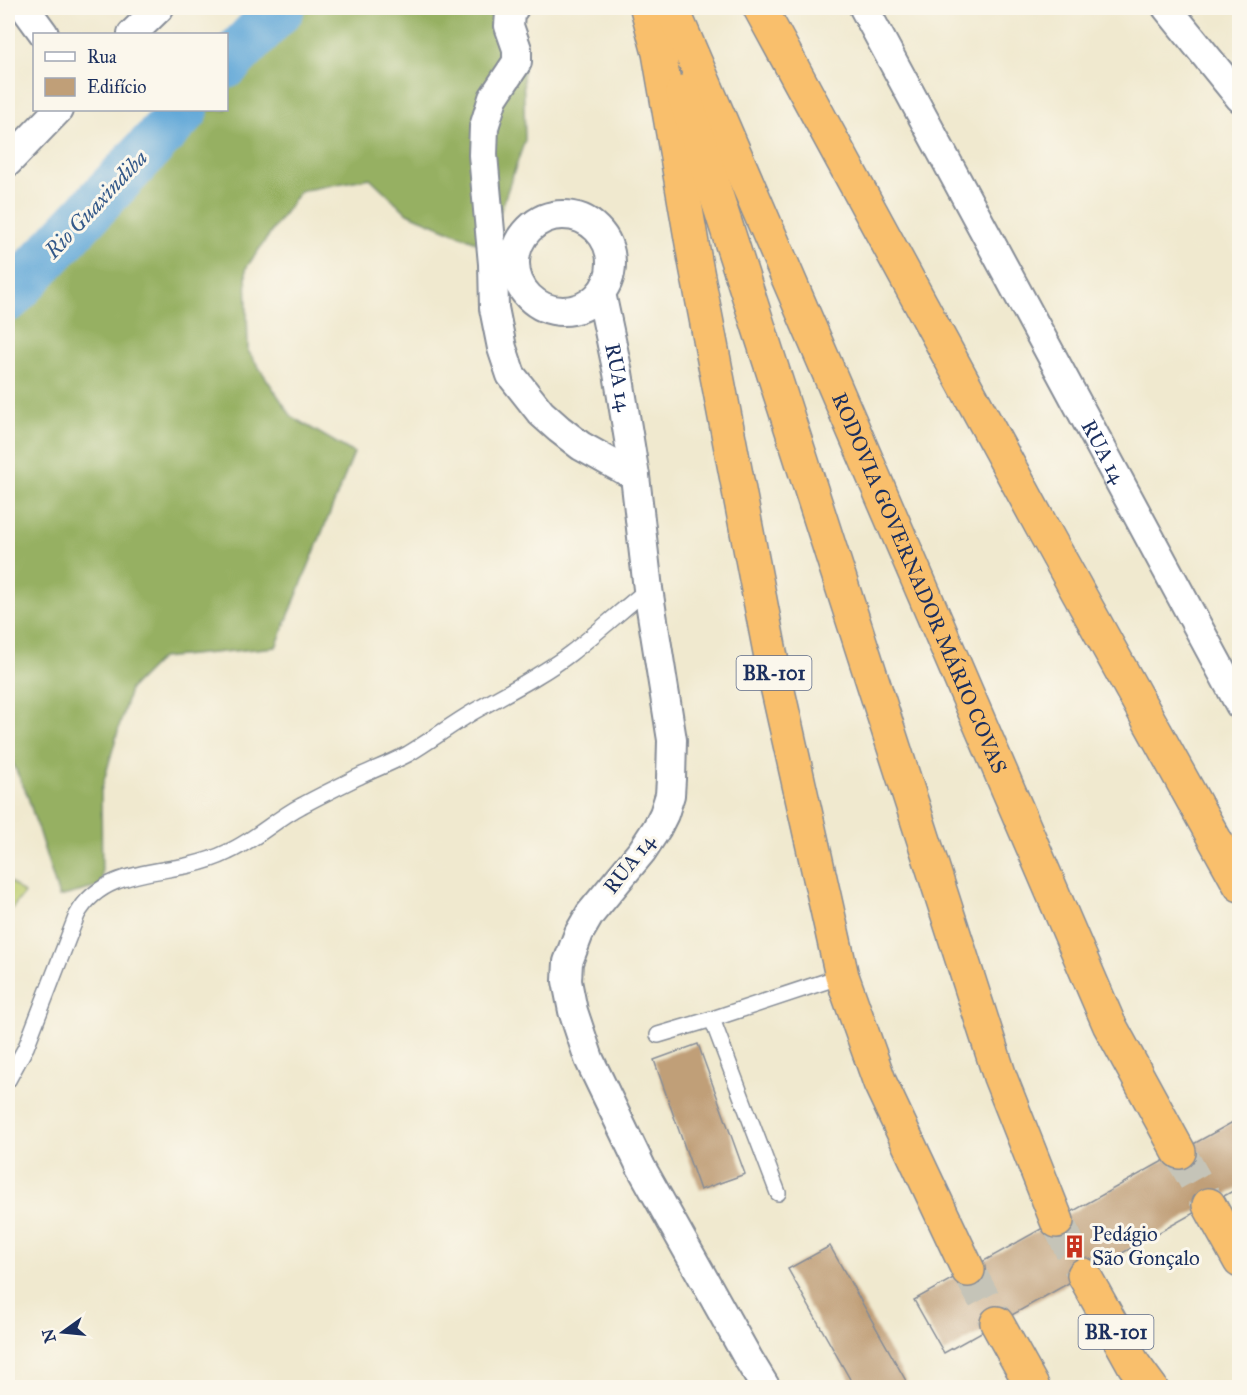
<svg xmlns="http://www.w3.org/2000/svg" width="1247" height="1395" viewBox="0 0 1247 1395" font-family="'IM FELL Great Primer',serif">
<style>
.green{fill:#bdcd70;stroke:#6c7e67;stroke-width:1.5}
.forest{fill:#96b062;stroke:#587060;stroke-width:1.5}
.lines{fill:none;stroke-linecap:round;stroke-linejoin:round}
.river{stroke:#62a8d8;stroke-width:48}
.building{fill:#c09f78}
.highway-tunnel{stroke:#c5c4b8;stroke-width:33;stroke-dasharray:33 16;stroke-linecap:butt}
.lane-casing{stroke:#868c96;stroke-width:18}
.street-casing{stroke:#868c96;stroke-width:32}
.highway-casing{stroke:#868c96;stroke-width:36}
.lane{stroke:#fff;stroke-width:15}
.street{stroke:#fff;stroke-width:28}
.highway{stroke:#f9bf6c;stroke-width:33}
.labels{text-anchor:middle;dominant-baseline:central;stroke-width:6;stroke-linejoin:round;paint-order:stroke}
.shield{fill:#fbf7ec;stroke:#5e6b89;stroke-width:1.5}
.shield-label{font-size:20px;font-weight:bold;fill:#1b2f5e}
.street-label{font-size:21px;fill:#1b2f5e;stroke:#fbf7ec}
.poi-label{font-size:21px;fill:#1b2f5e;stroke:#fbf7ec;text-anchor:start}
.water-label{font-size:22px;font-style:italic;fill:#345989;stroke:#fbf7ec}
</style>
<rect width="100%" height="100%" fill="#fbf7ec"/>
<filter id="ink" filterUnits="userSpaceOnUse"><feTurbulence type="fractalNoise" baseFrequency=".0167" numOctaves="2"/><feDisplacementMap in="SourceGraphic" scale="12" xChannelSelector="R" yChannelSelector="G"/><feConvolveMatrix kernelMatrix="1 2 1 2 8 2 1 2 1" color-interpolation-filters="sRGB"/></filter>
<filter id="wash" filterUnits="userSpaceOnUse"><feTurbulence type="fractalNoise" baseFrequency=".008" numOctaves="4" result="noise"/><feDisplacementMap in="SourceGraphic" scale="24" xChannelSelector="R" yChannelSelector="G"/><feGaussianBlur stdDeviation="1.35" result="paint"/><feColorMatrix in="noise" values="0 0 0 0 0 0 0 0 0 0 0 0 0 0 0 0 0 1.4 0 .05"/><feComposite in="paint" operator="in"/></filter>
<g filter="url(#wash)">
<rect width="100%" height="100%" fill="#f0e9cf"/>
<path class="green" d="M8,880L24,893L8,914Z"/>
<path class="forest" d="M281,8H516L522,32L525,140L488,247L407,213L370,178L300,191L246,268L248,351L292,417L354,453L276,647L161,658L130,689L101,791L102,886L59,897L27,794L8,753V300L186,110H226L227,66Z"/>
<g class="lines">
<path class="river" d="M226,65L281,8
M8,298L185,110"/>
</g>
<g id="blocks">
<path class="building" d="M698,1044L745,1174L700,1190L654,1060Z
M1240,1118V1187L944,1353L914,1300Z
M830,1246L910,1388H855L788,1269Z"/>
</g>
</g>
<g filter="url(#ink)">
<use href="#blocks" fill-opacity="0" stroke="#868c96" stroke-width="1.5"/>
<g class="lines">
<path class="highway-tunnel" d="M1179,1152L1209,1205
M1057,1221L1084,1275
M968,1270L997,1323"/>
<defs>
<path id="lane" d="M658,1035L712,1019
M8,1080L26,1047L77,915C100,873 149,874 190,865C203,862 216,858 228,852C255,840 276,819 301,806C321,795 342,785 362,775C378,768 393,762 408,754C430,741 451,725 473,712C506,693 541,676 571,653C597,633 622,610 648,589
M778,1193L712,1019L842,976"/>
<g id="street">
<path d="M25,8L44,34"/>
<path d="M514,8L510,13L509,26L517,49V62L493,98L484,127L483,155L493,264L494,308L502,348L511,375L541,413L559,429L581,446L635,476"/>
<path id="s1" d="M864,8L1240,705"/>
<path d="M1167,8L1240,98"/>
<path d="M132,34L159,8"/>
<path d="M8,162L58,110"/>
<circle cx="563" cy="263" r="48"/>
<path id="s2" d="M601,293L618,373L635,476L648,589L672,740L671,779L670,795L664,814L657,828L642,851L590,914L579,933L568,962L567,981L573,1011L589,1059L641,1167L749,1360L766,1388"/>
</g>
<g id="highway">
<path d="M647,8L659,53L695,261L774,673L842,976L880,1083L968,1270"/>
<path id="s3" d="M672,8L1109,1024L1179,1152"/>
<path d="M760,8L1042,527L1240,885"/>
<path d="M683,92L1000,1077L1057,1221"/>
<path d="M1209,1205L1240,1261"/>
<path d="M1084,1275L1134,1365L1151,1388"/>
<path d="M997,1323L1033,1388"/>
</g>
</defs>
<use href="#lane" class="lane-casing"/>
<use href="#street" class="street-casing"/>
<use href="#highway" class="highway-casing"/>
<use href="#lane" class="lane"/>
<use href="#street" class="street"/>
<use href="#highway" class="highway"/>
</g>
</g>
<defs>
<symbol id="building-bare" viewBox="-9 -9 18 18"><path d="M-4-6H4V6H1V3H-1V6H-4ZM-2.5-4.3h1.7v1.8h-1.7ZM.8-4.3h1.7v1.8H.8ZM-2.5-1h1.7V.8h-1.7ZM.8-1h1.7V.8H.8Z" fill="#c8321e" stroke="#fbf7ec" stroke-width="2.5" paint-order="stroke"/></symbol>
</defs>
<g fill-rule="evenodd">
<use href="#building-bare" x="1058" y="1230" width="33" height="33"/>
</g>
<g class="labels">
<g class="shield">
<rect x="736.5" y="656" width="75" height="34" rx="4.5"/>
<rect x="1078.5" y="1315" width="75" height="34" rx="4.5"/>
</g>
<g class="shield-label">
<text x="774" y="673">BR-101</text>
<text x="1116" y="1332">BR-101</text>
</g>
<g class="street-label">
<text stroke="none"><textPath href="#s2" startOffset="86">RUA 14</textPath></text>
<text stroke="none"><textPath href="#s1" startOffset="504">RUA 14</textPath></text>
<text stroke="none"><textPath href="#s3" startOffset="626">RODOVIA GOVERNADOR MÁRIO COVAS</textPath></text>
<text transform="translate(629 864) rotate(-52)">RUA 14</text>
</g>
<g class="poi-label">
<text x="1092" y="1234">Pedágio<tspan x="1092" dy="24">São Gonçalo</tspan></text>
</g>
<g class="water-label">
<text transform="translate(96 204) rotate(-47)">Rio Guaxindiba</text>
</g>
</g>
<rect width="1247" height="1395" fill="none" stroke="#fbf7ec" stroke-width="30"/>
<rect x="33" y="33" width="195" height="78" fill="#fbf7ec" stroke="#a1a7b3" stroke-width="1.5"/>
<rect x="45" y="52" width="30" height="9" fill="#ffffff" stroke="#a1a7b3" stroke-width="1.5"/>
<text x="87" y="63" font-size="18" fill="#1b2f5e">Rua</text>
<rect x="45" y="78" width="30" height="18" fill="#c09f78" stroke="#a1a7b3" stroke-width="1.5"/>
<text x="87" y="93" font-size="18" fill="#1b2f5e">Edifício</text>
<g transform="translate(63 1332) rotate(255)" stroke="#fbf7ec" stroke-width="4.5" paint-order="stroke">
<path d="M0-4.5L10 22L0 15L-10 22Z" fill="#1b2f5e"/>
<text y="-9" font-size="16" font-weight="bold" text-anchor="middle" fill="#1b2f5e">N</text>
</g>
</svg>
